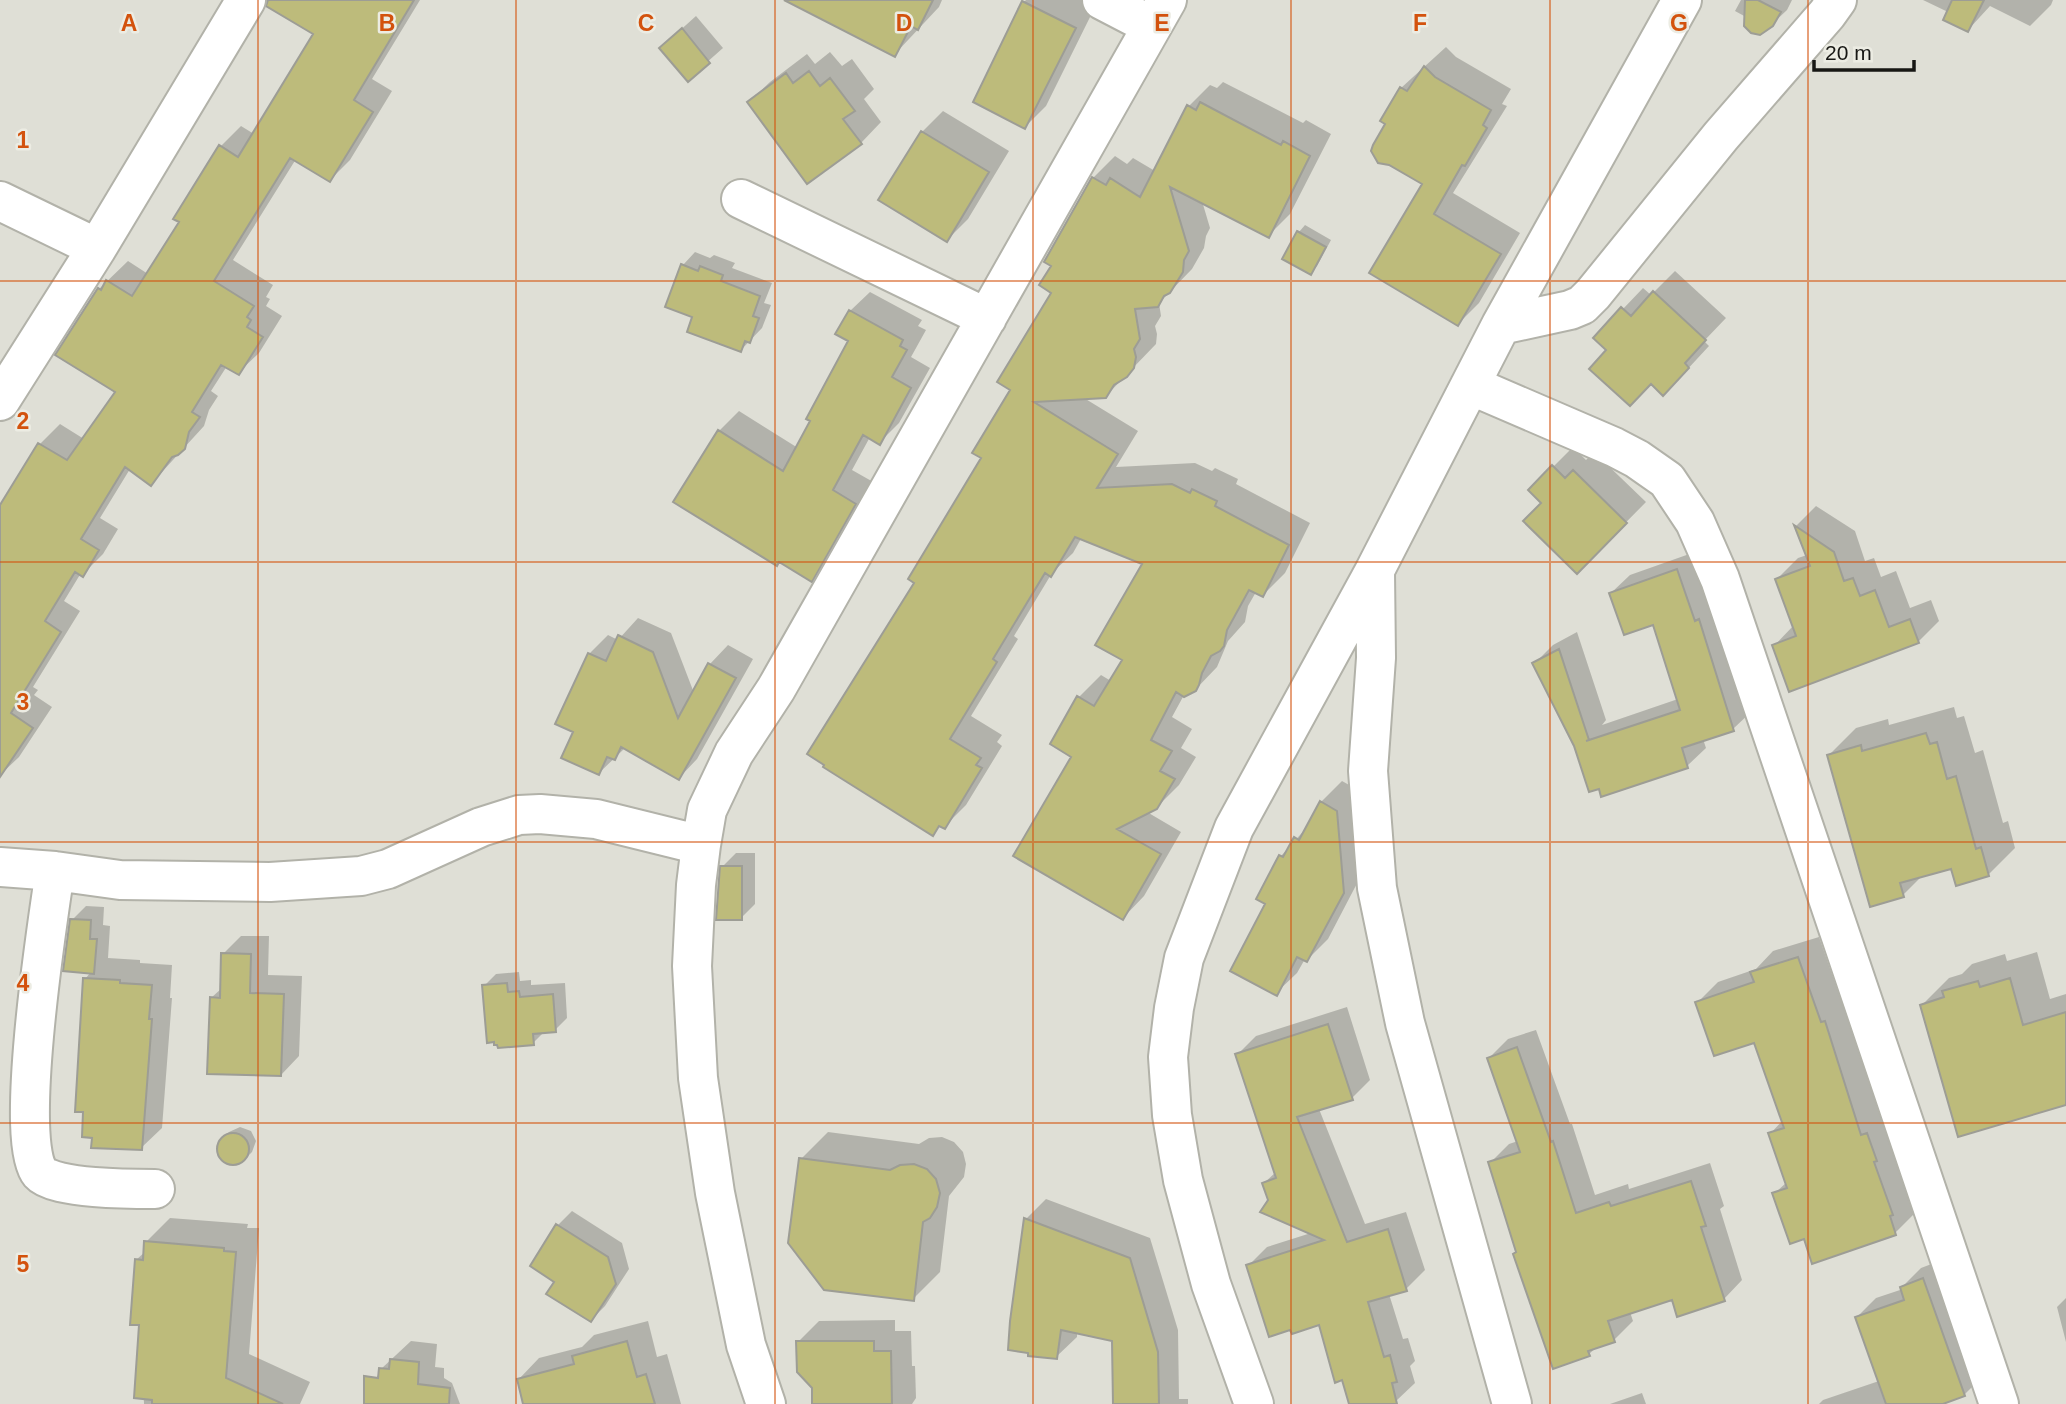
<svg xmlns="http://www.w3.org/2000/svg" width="2066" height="1404" viewBox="0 0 2066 1404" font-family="Helvetica,sans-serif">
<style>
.shadow{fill:#0003}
.building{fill:#bdbb7b;stroke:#9d9d95;stroke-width:2}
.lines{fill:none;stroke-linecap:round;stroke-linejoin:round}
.minor-casing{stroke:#b2b2a9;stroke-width:42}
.minor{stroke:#fff;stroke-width:38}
.grid{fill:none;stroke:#d3520d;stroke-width:2;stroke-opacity:0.55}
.grid-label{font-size:23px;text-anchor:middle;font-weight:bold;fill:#d3520d;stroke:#ecece3;stroke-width:5;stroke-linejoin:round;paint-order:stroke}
</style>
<rect width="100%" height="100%" fill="#dfdfd6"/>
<path class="shadow" d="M294,0H420L372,79L392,91L350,160L330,180L296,159L233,260L273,285L266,297L270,299L266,306L282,316L259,353L238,373L227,366L211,391L218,396L209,410L204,426L151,484L130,469L100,518L118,529L103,554L83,574L81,573L64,601L80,611L33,687L38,690L34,695L52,707L19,757L0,775V508L40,444L60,424L84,439L117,392L99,289L128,261L148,274L181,222L221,146L241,126L254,134L315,34Z
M787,0H942L939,7L894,55Z
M1026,0H1081L1095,7L1046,106L1025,127L1024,2Z
M1741,0H1792L1787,10L1772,24L1746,17L1735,11Z
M1923,0H2053L2051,5L2030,26L1990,6L1968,30L1948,12Z
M696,16L723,48L688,79L676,34Z
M1446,47L1456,57L1511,89L1502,104L1507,106L1453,193L1520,233L1479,303L1458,324L1424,184L1388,123L1401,88Z
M830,52L842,66L852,59L874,89L864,99L881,122L861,143L749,102L770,82L807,54L815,64Z
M1223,82L1303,123L1306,120L1331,134L1290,214L1268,236L1202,201L1210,228L1206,236L1204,248L1192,269L1159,303L1161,316L1155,326L1157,334L1156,344L1106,396L1084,398L1138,431L1116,467L1195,463L1212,471L1215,468L1238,479L1236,484L1310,523L1285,573L1263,595L1256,592L1248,606L1245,622L1228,641L1217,667L1195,690L1184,695L1172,717L1192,729L1181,748L1196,757L1179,785L1156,808L1147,812L1181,832L1144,896L1123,918L1073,756L1079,697L1101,675L1111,681L1124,660L1144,563L1082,537L1073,553L1052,573L1014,636L1018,639L971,716L1002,735L997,742L1002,746L966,805L944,827L941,825L933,833L917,583L983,457L1013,390L1054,292L1053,266L1093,178L1115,156L1127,164L1133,158L1155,171L1188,107L1210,85L1217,88Z
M943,111L1009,151L968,219L947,240L922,132Z
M1305,225L1331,240L1317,266L1311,272L1284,258L1299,232Z
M695,252L710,258L714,255L735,263L732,268L772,283L764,303L771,305L762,328L741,350L694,316L683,265Z
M1675,271L1726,318L1704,341L1709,346L1684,373L1652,382L1608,350L1623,309L1643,288L1651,295Z
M870,292L922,320L918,326L926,330L911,357L930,368L899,423L879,443L870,437L852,470L875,483L831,560L811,579L719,431L739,411L798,448L851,340L850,311Z
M1573,447L1586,460L1594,452L1646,502L1577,572L1544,503L1553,467Z
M1816,506L1855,531L1865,561L1874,558L1881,577L1896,571L1910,608L1931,600L1939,621L1918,642L1774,646L1794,625L1777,579L1798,558L1807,555L1796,526Z
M1695,552L1752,711L1733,729L1703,739L1706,748L1687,766L1576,745L1535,663L1553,645L1577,632L1606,720L1602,725L1678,699L1654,623L1611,593L1630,575Z
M638,618L671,633L694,693L710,664L728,645L753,659L697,759L679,778L625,748L599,773L575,732L589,654L608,635L618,640Z
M1954,707L1957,718L1964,716L1975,753L1983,750L2003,823L2008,821L2015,848L1988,875L1952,867L1924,874L1903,895L1829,755L1856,728L1888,719L1889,725Z
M1342,781L1358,790L1364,870L1328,939L1307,960L1305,959L1297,973L1276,993L1268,903L1281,856L1310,824L1321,802Z
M736,853H755V904L741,918L722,867Z
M86,906L104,907L103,925L110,926L108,958L140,960V963L172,965L170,998H172L162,1128L141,1148L85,979L91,972L72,920Z
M241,936H269L268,975L302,976L299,1056L281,1075L211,998L222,988L223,954Z
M1819,937L1842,1003L1845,1002L1916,1212L1895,1233L1805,1237L1774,1194L1787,1182L1770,1134L1783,1120L1755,1040L1697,1003L1718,982L1756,969L1773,951Z
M2037,952L2050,999L2066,994V1104L1922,1005L1949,978L1962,974L1972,964L2005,954L2007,961Z
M519,972L520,981L531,980V985L565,983L567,1018L555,1030L545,1031L533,1043L484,986L496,974Z
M1347,1007L1370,1080L1352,1098L1319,1109L1365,1224L1406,1212L1425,1270L1406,1289L1389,1294L1403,1339L1408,1338L1415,1361L1410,1366L1415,1383L1396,1401L1387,1404H1351L1343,1378L1321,1323L1248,1266L1267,1247L1311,1233L1270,1200L1264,1183L1276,1172L1237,1055L1256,1036Z
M1536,1030L1570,1124H1572L1595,1195L1628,1184L1629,1189L1710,1163L1724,1206L1720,1209L1742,1280L1724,1299L1673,1298L1630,1312L1633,1321L1614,1340L1598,1346L1589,1354L1554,1366L1490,1163L1509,1144L1518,1141L1489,1058L1508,1039Z
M240,1127L251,1131L256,1141L252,1152L245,1159L234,1164L223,1160L218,1150L222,1139L229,1132Z
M828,1132L919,1144L929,1138L942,1137L954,1142L963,1152L966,1164L964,1177L949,1196L940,1272L913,1299L801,1159Z
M1046,1199L1150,1238L1178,1330L1179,1399H1188V1404H1115L1114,1340L1077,1332V1337L1056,1357L1026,1219Z
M572,1211L622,1243L629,1269L605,1306L591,1320L557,1281L532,1266L558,1225Z
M170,1218L248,1224L247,1228H259L249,1354L310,1382L300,1404H144L141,1323L136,1260L146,1251V1242Z
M1942,1260L1983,1376L1964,1395L1938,1404H1819L1823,1400L1879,1381L1857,1317L1876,1298L1903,1289L1902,1287L1921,1268Z
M2066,1298V1342L2057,1307Z
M895,1320V1331H911L912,1366H915L916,1398L912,1404H814V1387L798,1342L819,1321Z
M648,1321L657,1357L667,1354L681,1404H525L519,1379L539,1358L582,1347L594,1335Z
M411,1341L437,1344L435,1367L444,1368V1378L452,1383L460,1404H377L381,1369Z
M1642,1393L1646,1404H1610Z"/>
<path class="building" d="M268,0H414L354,100L373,112L330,182L290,158L214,281L254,306L247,317L251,320L247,327L263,337L239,375L221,365L192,412L200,417L189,432L185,449L178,455L172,457L151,486L125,467L81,539L99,550L83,577L75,572L45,621L61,632L11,713L33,728L0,777V505L38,443L67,460L115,392L55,355L98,288L101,290L106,280L132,296L179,222L173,219L219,145L238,157L313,34L266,6Z
M784,0H933L918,30L911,26L895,57Z
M1745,0H1758L1781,12L1773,26L1760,35L1751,33L1744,26Z
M1952,0H1984L1968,32L1943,20Z
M1022,1L1076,28L1025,129L973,102Z
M682,28L710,63L688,82L659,48Z
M1424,66L1435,77L1491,110L1483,125L1487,128L1465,166L1462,165L1434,214L1501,254L1458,326L1369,273L1422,184L1389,165L1378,163L1371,151L1373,145L1385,124L1380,121L1400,87L1407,91Z
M809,71L820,86L830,78L855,111L843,119L862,144L807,184L747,102L786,73L793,83Z
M1200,102L1281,145L1283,141L1310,156L1269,238L1170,187L1189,251L1184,260L1183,272L1170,293L1164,296L1158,307L1135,309L1140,339L1134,349L1136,357L1134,368L1127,377L1114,385L1106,398L1034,402L1118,454L1097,488L1172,484L1190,493L1192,489L1217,501L1215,506L1289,545L1263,597L1249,590L1227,630L1224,646L1220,651L1211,656L1202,673L1199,685L1196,691L1184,697L1176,692L1151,740L1172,751L1160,771L1175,779L1157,809L1117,829L1161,854L1123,920L1013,856L1071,757L1050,744L1077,696L1094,706L1122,660L1095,645L1142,564L1075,537L1051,577L1045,573L993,659L997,662L950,739L981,758L976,765L982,768L945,829L939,826L933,836L823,767L824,765L807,754L914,583L908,579L981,458L972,453L1010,390L997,382L1051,293L1039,285L1051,266L1044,262L1092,177L1106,185L1110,178L1140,197L1187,105L1196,110Z
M921,131L989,172L947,242L878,200Z
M1297,231L1326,247L1311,275L1282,259Z
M681,264L698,271L700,266L723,275L721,281L760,296L753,316L759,318L750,343L745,341L741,352L687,332L692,317L665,307Z
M1653,291L1706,340L1685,363L1689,368L1663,396L1651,384L1630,406L1589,369L1606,350L1593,338L1621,307L1631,316Z
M849,310L903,340L900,346L907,350L892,377L911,388L880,445L863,435L833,490L856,504L812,582L779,562L777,566L673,502L718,430L783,471L810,421L806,419L848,341L835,334Z
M1552,465L1565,478L1573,470L1627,523L1577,574L1523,521L1541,503L1528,490Z
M1794,525L1834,552L1844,581L1853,578L1860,596L1875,590L1889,627L1910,619L1919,643L1789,692L1772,645L1796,636L1775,579L1810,566Z
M1677,569L1695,621L1699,619L1734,731L1682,748L1688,768L1601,797L1599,789L1589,792L1574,746L1532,663L1559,649L1589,740L1586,741L1680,710L1653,625L1624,635L1609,593Z
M618,635L653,652L678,718L708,663L736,678L679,780L621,747L615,760L607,757L599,775L561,758L573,732L555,724L588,653L606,661Z
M1926,733L1930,744L1937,742L1947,779L1956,776L1976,849L1981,847L1989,876L1956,886L1951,869L1900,883L1904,897L1870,907L1827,755L1861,745L1862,751Z
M1320,801L1337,811L1344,893L1307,962L1297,957L1277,996L1230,971L1265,904L1256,899L1279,855L1283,857L1294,837L1299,840Z
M720,866H742V920H716Z
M70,919L91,920L90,939H97L94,974L63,971Z
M221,953L251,954L250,993L284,994L281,1076L207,1074L210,997L220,998Z
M1798,957L1821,1022L1825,1021L1861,1135L1867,1133L1877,1161L1874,1162L1893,1215L1890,1216L1896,1235L1812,1264L1804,1239L1790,1244L1772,1193L1787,1188L1768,1133L1784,1128L1754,1043L1714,1056L1695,1002L1754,982L1750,972Z
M83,978L120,980V983L152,985L149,1019H152L142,1150L91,1148L92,1138L82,1137L83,1112H75Z
M2010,978L2023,1025L2066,1012V1105L1958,1137L1920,1005L1944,997L1942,991L1978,981L1980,987Z
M507,983L508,992L519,991L520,997L553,994L556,1032L533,1034L534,1045L498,1048L497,1045H494V1042L487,1043L482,985Z
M1328,1024L1353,1100L1297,1117L1347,1242L1388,1229L1407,1291L1368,1302L1384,1357L1390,1355L1397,1382L1392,1383L1397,1404H1349L1342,1380L1335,1383L1319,1325L1292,1334L1290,1330L1269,1337L1246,1265L1324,1240L1260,1212L1268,1200L1262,1183L1276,1178L1235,1054Z
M1517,1047L1551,1142L1553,1141L1576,1213L1609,1202L1611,1206L1691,1181L1706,1226L1701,1227L1725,1301L1677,1317L1672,1300L1608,1321L1615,1342L1588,1351L1590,1356L1553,1369L1513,1254L1516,1252L1488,1162L1520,1152L1487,1058Z
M217 1149a16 16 0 1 1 32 0a16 16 0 1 1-32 0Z
M799,1158L890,1170L900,1165L914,1164L927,1169L936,1179L940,1193L937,1207L930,1218L923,1222L914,1301L824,1290L788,1243Z
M1024,1218L1130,1258L1158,1352L1159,1404H1113L1112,1341L1061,1330L1057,1359L1028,1356V1353L1008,1350L1010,1321Z
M556,1224L608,1257L616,1284L591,1322L546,1294L554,1282L530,1266Z
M144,1241L224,1248V1251L236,1252L226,1378L283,1404H152V1400L134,1398L139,1325H130L135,1259L143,1260Z
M1923,1278L1965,1396L1943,1404H1886L1855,1317L1904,1300L1900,1287Z
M627,1341L637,1377L646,1374L655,1404H523L517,1379L574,1364L572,1356Z
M796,1341H874V1351H891L892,1404H812V1388L797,1372Z
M390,1359L419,1362L418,1384L450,1388L449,1404H364V1376L378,1378L379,1368L389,1369Z"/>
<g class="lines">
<defs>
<path id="minor" d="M1102,0L1152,26
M741,199L987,318
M0,201L97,248
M1501,325L1570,310L1582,305L1593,294L1721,136L1827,14L1837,0
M1470,385L1614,447L1637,459L1667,480L1695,522L1720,579L1999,1404
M0,401L97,248L246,0
M1375,572L1376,658L1368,771L1377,888L1405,1023L1512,1404
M0,867L55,871L120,880L270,882L361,876L388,869L481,827L519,815L540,814L596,819L701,845
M55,871C48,918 13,1142 40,1173C54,1189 132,1189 155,1189
M766,1404L746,1345L715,1193L698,1078L692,966L696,885L701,845L707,810L734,753L776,689L1167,0
M1254,1404L1211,1284L1183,1180L1172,1115L1168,1057L1174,1008L1184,958L1234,828L1375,570L1501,325L1682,0"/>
</defs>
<use href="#minor" class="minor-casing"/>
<use href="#minor" class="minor"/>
</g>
<path class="grid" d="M258,0V1404M516,0V1404M775,0V1404M1033,0V1404M1291,0V1404M1550,0V1404M1808,0V1404M0,281H2066M0,562H2066M0,842H2066M0,1123H2066"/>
<g class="grid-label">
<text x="129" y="31">A</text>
<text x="387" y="31">B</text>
<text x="646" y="31">C</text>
<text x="904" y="31">D</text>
<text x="1162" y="31">E</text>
<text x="1420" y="31">F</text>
<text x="1679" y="31">G</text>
<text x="23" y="148">1</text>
<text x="23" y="429">2</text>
<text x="23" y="710">3</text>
<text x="23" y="991">4</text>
<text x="23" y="1272">5</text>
</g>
<path d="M1814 60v10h100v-10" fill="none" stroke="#171714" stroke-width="3.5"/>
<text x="1825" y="60" font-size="21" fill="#171714" stroke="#ecece3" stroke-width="5" paint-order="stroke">20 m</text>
</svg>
